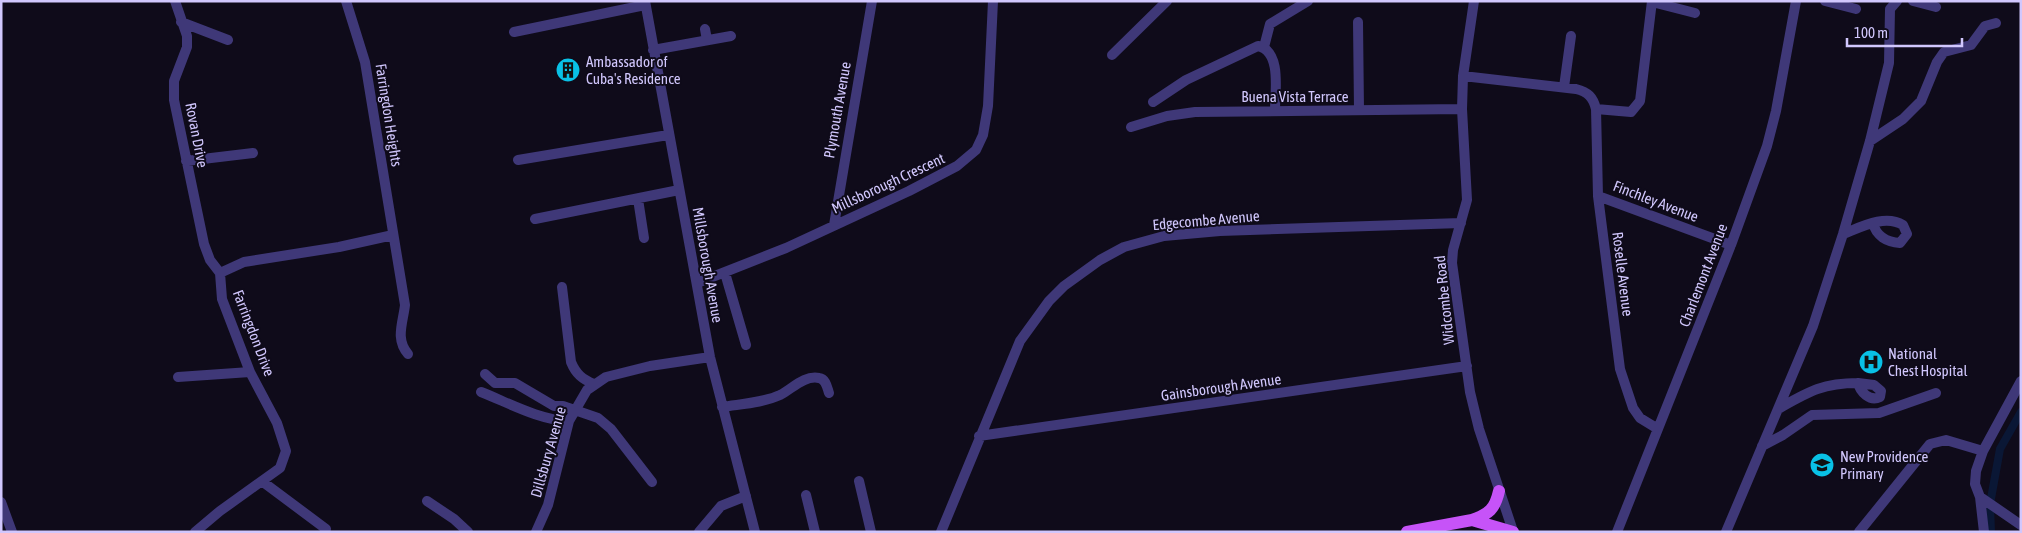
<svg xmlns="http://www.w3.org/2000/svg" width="2022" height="533" viewBox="0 0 2022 533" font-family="'Asap Condensed',sans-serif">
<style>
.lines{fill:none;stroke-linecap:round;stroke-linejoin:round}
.canal{stroke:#0a1735;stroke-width:8}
.minor{stroke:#3f3878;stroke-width:10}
.major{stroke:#c653f8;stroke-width:12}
.labels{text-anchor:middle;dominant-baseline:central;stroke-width:4;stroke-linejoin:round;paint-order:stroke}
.poi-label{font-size:15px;fill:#d1c7fd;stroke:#0f0b1a;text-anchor:start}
.street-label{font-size:15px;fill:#d1c7fd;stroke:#0f0b1a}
</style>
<rect width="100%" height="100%" fill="#0f0b1a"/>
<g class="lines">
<path class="canal" d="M1991,532L1990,504L2000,449L2021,412"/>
<path class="minor" d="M175,1L187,36V47L174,81V100L204,244L210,260L220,273L222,299L250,372L277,423L286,451L280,468L220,511L195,532
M346,1L365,62L405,305C403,323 395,339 408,354
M645,1L710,357L755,532
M1474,1L1463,76L1462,109L1467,200L1453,250L1452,263L1470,392L1479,429L1513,531
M1825,1L1856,9
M1913,1L1936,7
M1652,2L1695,13
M181,22L228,40
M1358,22L1359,110
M705,29L707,40
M514,32L645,5
M1264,47L1270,24L1308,1
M653,50L731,36
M1112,55L1167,1
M1463,76L1576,89C1588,92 1593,97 1596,109L1631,112L1640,101L1652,1
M1564,87L1571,36
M1153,102L1186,80L1258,46C1282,51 1275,92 1275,110
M1596,109L1598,196L1620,369L1633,408L1640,418L1658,429
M1131,127L1167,116L1195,112L1462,109
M1870,141L1903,119L1921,101L1937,62L1944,52L1971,45L1985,26L1996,23
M518,160L668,135
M186,161L253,153
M1598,196L1731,245
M638,199L644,238
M535,219L679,190
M834,225L872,1
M1843,234C1861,227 1885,214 1903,225L1907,234L1900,243C1887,242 1876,236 1873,223
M220,273L244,262L339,247L393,235
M725,273L746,345
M697,283L786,248L909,191L957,166L976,150L983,135L988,106L993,1
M562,287L571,362C576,374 582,379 594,384
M485,374L495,383H515L554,406H563L598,418L611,429L652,482
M178,377L250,372
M1858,383L1874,385L1881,391L1880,397C1870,402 1860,392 1858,383Z
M481,392C509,403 539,420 569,421
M722,407C740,404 763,403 780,395C792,389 804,375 819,378C826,379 827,387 829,393
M1778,409C1808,392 1822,383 1858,383
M979,436L1467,366
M1762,446L1783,435L1812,415L1879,413L1936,393
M859,481L871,532
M263,482L326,529
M806,495L815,532
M1980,497L2021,525
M427,501L454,519L468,532
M1,502L12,532
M536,532L548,505L569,421L587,390L606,377L650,366L710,357
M699,532L721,506L746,496
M941,532L1020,341L1049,301L1064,286L1100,260L1124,247L1164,236L1220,231L1461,223
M1617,532L1731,245L1767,146L1776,111L1796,1
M1726,532L1813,326L1843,234L1870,141L1889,63L1890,9L1897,1
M1859,532L1930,444L1946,440L1983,451
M1984,532L1980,497L1975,484L1976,471L1983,451L2021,381"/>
<path class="major" d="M1472,520C1489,514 1495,509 1499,491
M1407,532L1472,520L1513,532"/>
</g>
<defs>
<symbol id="building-disc" viewBox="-11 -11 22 22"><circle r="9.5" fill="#09c1e6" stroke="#0f0b1a"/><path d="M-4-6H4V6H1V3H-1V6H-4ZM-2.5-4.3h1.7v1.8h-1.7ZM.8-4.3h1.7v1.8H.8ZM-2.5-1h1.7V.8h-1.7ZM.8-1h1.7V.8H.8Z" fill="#111"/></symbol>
<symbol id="hospital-disc" viewBox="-11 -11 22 22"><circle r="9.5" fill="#09c1e6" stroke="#0f0b1a"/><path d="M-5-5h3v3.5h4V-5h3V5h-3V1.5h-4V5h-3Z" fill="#111"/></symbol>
<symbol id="school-disc" viewBox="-11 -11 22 22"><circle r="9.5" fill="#09c1e6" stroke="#0f0b1a"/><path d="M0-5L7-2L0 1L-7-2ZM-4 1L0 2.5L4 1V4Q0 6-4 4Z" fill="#111"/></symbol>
</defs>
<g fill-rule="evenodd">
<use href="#building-disc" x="554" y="56" width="28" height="28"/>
<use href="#hospital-disc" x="1857" y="348" width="28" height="28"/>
<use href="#school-disc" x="1808" y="451" width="28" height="28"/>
</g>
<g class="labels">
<g class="poi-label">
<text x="586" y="61">Ambassador of<tspan x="586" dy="17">Cuba's Residence</tspan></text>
<text x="1888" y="353">National<tspan x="1888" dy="17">Chest Hospital</tspan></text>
<text x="1840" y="456">New Providence<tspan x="1840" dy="17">Primary</tspan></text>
</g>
<g class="street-label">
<text x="1295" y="96">Buena Vista Terrace</text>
<text transform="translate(837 110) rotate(-80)">Plymouth Avenue</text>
<text transform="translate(389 115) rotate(81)">Farringdon Heights</text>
<text transform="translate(197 135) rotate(79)">Rovan Drive</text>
<text transform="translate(888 183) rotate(-25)">Millsborough Crescent</text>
<text transform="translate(1656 201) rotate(21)">Finchley Avenue</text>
<text transform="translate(1206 220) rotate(-5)">Edgecombe Avenue</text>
<text transform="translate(708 265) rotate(80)">Millsborough Avenue</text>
<text transform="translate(1623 274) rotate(83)">Roselle Avenue</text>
<text transform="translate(1703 275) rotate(-69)">Charlemont Avenue</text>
<text transform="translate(1444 300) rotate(-96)">Widcombe Road</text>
<text transform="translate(254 333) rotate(69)">Farringdon Drive</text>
<text transform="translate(1221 387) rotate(-8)">Gainsborough Avenue</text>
<text transform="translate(548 452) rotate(-74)">Dillsbury Avenue</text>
</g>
</g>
<rect width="2022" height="533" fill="none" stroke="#d1c7fd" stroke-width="5"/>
<path d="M1847 38v8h115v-8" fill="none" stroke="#d1c7fd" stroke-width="2.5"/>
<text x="1854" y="38" font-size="15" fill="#d1c7fd" stroke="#0f0b1a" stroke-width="4" paint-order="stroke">100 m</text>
</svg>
